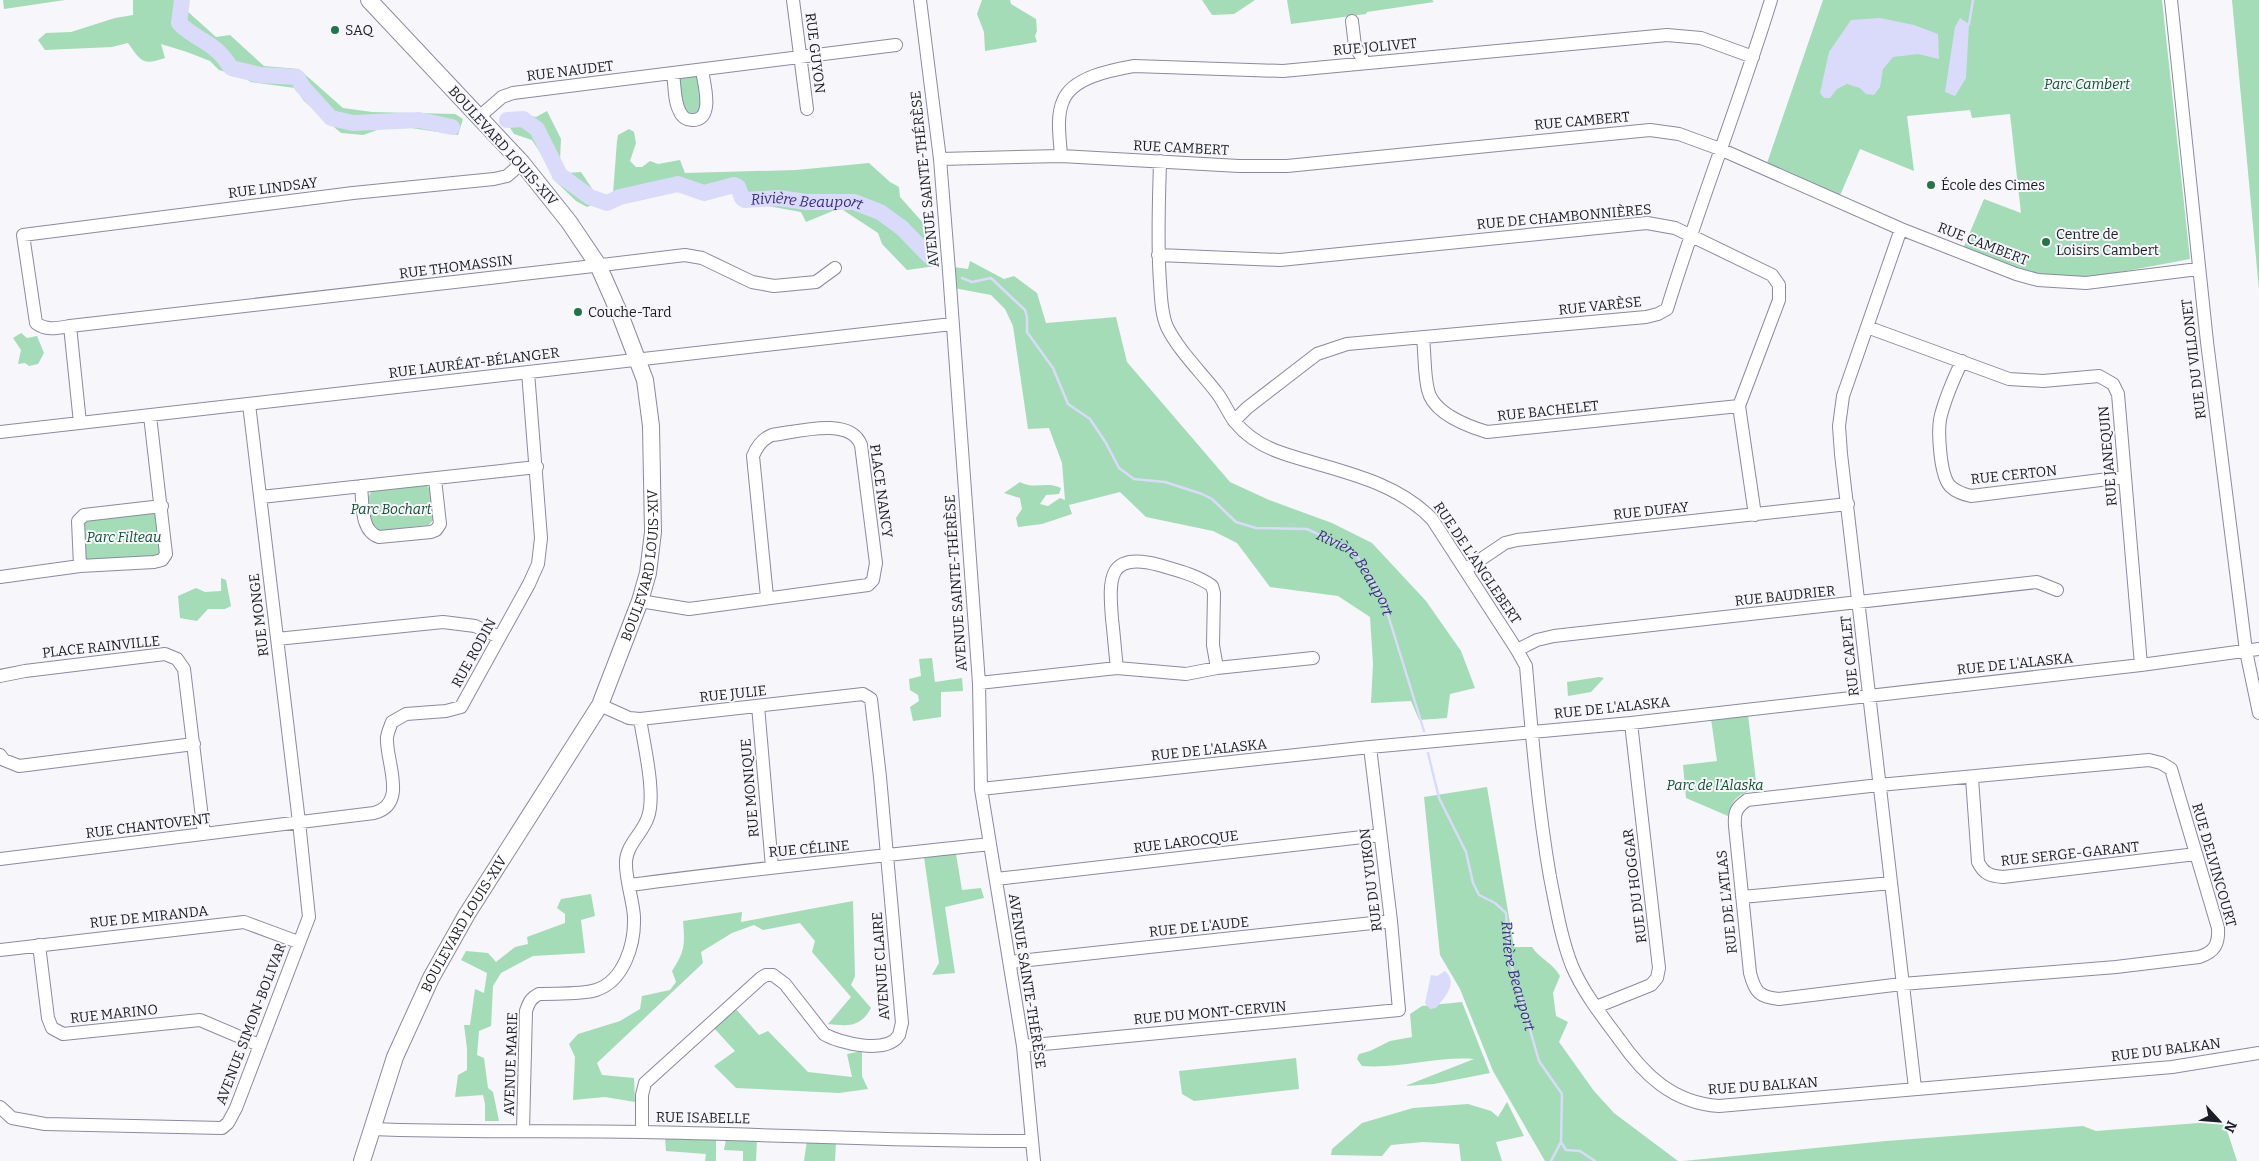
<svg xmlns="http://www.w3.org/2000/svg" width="2259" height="1161" viewBox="0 0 2259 1161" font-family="Bitter,serif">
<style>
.green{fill:#a4dcb7}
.water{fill:#dadbfb}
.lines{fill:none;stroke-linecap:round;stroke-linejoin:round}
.stream{stroke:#dadbfb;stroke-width:2.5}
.river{stroke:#dadbfb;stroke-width:16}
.minor-casing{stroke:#8a8aa1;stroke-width:14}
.major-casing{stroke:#8a8aa1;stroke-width:18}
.minor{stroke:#fff;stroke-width:12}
.major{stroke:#fff;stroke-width:16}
.poi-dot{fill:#207648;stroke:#f6f6fb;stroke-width:2}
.labels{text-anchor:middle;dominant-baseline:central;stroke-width:4;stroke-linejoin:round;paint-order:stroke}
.poi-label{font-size:14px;fill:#1d1d26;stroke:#f6f6fb;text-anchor:start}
.street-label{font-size:14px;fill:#1d1d26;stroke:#f6f6fb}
.park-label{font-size:14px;font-style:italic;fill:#10502f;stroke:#f6f6fb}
.water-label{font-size:15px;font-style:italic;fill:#3b2c84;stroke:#f6f6fb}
</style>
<rect width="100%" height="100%" fill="#f6f6fb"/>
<path class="green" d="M3,0H65L4,9Z
M133,0H187L186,10L216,37L230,35L264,66L299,69L343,108L372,112L455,114L463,119L458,135L391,125L363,135L341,133L304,101L295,88L251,82L243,77L219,70L210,61L187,52L161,44L165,58C142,66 141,61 128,43L112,47L45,50L38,40L46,33L71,32L115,18L133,15Z
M982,0H1010L1011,4L1036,19L1037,31L1035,36L1037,42L985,51L984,32L977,14Z
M1202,0H1255L1234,14L1212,15Z
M1270,0H1432L1434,2L1367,12L1366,14L1291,24L1287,0Z
M1823,0H2162L2190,259L2073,281L2043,280L1962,251L1984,199L2021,213L2010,114L1972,118L1970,110L1907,116L1914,171L1860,149L1838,200L1765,169Z
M2232,0H2259V290Z
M702,71L706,111L685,119L673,74Z
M547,111L561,139L560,160L549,166L532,140L514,134L503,117L513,113L536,117Z
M629,129L634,132L636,143L630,161L636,167H642L650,161L658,164L680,160L685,173L796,170L869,163L890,182L899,187L900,197L934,235L936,266L907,270L882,244L878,233L840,208L806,222L801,212L746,202L727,189L704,197L673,191L620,197L613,194L617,141L618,135Z
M581,172L601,202L587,207L576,201L552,178L567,173Z
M970,261L1004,279L1014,276L1037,293L1046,323L1116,317L1127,362L1230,482L1269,500L1332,523L1372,543L1426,601L1461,651L1475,688L1450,694L1447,718L1419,720L1411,701L1371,703L1373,664L1370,617L1338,596L1270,587L1237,543L1213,531L1146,517L1120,492L1069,505L1072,514L1042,524L1018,527L1016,518L1022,509L1020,498L1004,493L1020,482C1034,490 1045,481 1061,488L1059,494L1046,495L1040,504L1048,506L1060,498L1065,500L1062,463L1049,428L1028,429L1013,326L1005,309L991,295L954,288V267L968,269Z
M21,333L27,338L37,336L44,353L38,364L29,366L25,363L18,364L21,350L13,338Z
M426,485L431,490L433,520L429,525L376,531L372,526L368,497L372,491Z
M162,506L166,554L80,566L84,515Z
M221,578L226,580L231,606L225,609H208L197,621L180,618L178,596L196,588L205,592L221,591Z
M932,658L935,682L962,678L963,691L941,692V717L913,721L910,707L919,701L918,695L910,690L909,679L921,676L919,659Z
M1599,677L1604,678L1591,692L1568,696L1567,682Z
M1748,715L1757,789C1740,793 1732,798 1728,816L1686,798L1683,765L1717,761L1711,719Z
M1487,787L1514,947H1532C1540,959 1553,963 1560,976L1553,993L1556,1016L1568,1022L1559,1042L1594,1091L1614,1113L1678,1161H1545L1493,1071L1460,989L1440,955L1424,797Z
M956,854L962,890L981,888L984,898L945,907L955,973L932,975L939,963L924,857Z
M591,894L595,916L581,920L585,953L533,956L501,973L493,986L491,1026L479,1031L477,1055L484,1058L488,1088L493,1092L499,1121H485V1104L483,1095L455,1097L458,1075L467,1070V1048L464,1025H470L475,989L484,993L487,973L461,960L466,951L488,953L496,962L515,947L528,944L527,937L565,923V914L557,908L561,899Z
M853,901L855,976L851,985L871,1008C860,1028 848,1026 828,1024L851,997L812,952L815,941L800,923L763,930L754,925L732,933L701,952L703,963L597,1063L602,1075L634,1078L635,1102L605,1097L573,1100L575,1057L569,1044L578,1034L620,1021L640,1009L642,996L670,990L676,982L672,971C685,951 685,945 683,921L742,912L741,922Z
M1462,1002L1490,1073L1434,1084L1405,1086L1474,1059C1437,1056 1399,1069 1362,1066L1357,1059L1359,1054L1370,1051L1390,1041L1412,1037L1410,1014L1422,1006Z
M735,1008L759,1035L768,1031L808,1072L852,1077L847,1054L862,1051V1076L868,1089L839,1093L736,1088L714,1066L735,1051L713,1027Z
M1296,1058L1299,1089L1194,1101L1182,1094L1179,1071Z
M1507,1102L1524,1136L1496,1142L1502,1161H1461L1459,1144L1423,1142L1391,1145L1382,1156L1331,1155L1332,1149L1362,1123L1413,1108L1468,1104L1491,1111L1498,1117Z
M2224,1121L2237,1161H1683L1886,1141L2083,1126L2096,1131Z
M665,1138H716V1161H705L706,1154L666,1151Z
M726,1139L757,1141L756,1161H743V1151L724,1150Z
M807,1140L836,1142L835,1161H804Z"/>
<path class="water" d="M1880,18L1914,25L1938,34L1939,59L1918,54L1893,57L1883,69L1880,87L1874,95L1866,94L1860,88L1847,84L1837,89L1830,98H1824L1820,93L1829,52L1851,20Z
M1960,18L1969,24L1966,78L1955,96L1945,92L1955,27Z
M1445,971C1459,983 1444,998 1436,1008L1430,1009L1425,1003L1431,975L1437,976Z"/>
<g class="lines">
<g class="stream">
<path d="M1969,24L1973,0"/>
<path id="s1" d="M962,278L972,282L991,278L1025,310L1027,317V332L1053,368L1068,404L1090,419L1106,443L1119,468L1134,479L1165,482L1202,494L1212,499L1236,522L1256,528L1307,529L1349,549L1358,558L1384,602L1424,731"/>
<path id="s2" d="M1428,753L1439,798L1466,852L1473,883L1479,895L1495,903L1506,913L1509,957L1539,1061L1562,1094L1561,1142L1566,1150L1580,1151L1595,1161"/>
<path d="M1551,1161L1561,1142"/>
</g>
<g class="river">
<path d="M182,0L179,23C198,42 215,41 231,68L260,75L297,77L302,86L331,118L353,123L419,120L452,127"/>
<path id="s3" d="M507,120L523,119L537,129L560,175L590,197L607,203L620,197L678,184L704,193L734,185L738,187L742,198L745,200L778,198L807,202H854L880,212L902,228L929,256"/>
</g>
<defs>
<path id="minor" d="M793,0L807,109
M920,0L940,159L949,271L979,683L981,789L1023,1046L1034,1161
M2171,0L2207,342L2246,651L2259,713
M1352,21L1355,46L1365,63
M673,74C675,86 674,102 680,112C682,117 687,120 692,120C715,121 704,83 702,71
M479,117L502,97L513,93L896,45
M1061,156C1060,139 1056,117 1063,101C1072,77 1112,70 1134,66L1283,71L1667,35L1701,38L1753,57
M940,159L1061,156L1239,166H1287L1650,130L1679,134L1720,149L1901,229L2016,274L2038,280L2086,283L2198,269
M1160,161C1159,202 1157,242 1160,282C1161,297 1161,313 1167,327C1179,351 1201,372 1217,393C1224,402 1228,413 1235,422C1248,438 1266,448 1285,454C1336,471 1393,479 1432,519L1517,650L1526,666C1532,737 1538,808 1550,877C1556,907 1561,938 1572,966C1583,992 1602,1016 1619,1039C1644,1075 1673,1103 1719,1106L2172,1067L2259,1053
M1901,229L1843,396L1839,426L1841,454L1915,1088
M1158,255L1280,260L1647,223L1675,228L1772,275L1779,285V300L1739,406L1755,515
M70,326L585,267L685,255L702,258L752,282L774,286L816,282L835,268
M1867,327L2009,379L2043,381L2099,376L2113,384L2118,394L2141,665
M1423,338C1425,355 1424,374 1428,390C1433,413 1467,426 1487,432L1739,406
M1962,361C1954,378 1946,396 1941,415C1937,430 1940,475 1950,486C1956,492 1963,494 1971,496L2125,477
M1234,421L1247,408L1317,354L1347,344L1646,317L1658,314L1667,309C1699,205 1739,104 1771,0
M80,423L70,326C58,328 46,331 36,323L23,235L353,193L494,179L507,176L522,163
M0,432L952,324
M361,486C363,503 360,531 379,537L431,532L436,530L440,524L435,479
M261,497L537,467
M80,566L78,521L84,515L162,506
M1465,570L1505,543L1517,540L1848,504
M0,577L80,566L154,562L162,560L166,554L150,416
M640,601L689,609L868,585L873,580L876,563L861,445C850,416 797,432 772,435C762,439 757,446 753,456L767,597
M277,639L443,622L475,626L499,637
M1517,650L1537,640L1554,636L2037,582L2057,590
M1117,668C1115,652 1114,635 1112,619C1109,579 1107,551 1159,565C1176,570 1197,575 1212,586L1214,593L1213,645L1217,668
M0,676L25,671L165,654L177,659L184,669L204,834
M979,683L1117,668L1186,674L1217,668L1313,658
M600,705L629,718L640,719L863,694L871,699L880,777L902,1023C901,1026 900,1032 899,1035C887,1055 839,1043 824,1034L785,984L773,975H766L761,978L645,1083L642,1095V1132
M758,706L772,867
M0,755L4,760L19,766L194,744
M2149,760L2161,763L2171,769L2218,928C2219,944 2215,952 2199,957L2116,967L1902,984L1779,999C1759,997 1755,992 1750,973L1735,826C1734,812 1736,808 1747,800L1879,785Z
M1972,778L1978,862C1984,874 1990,876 2003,877L2196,854
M981,789L1370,747L1631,723L2141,665L2259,649
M0,859L374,813C409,804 385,760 387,737C388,731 390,727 392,722L406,714L446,711L461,707L529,584L538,564L541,538L528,372
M996,879L1380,835
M630,885C750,869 870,857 990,844
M1742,897L1891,883
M39,945L48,1018L52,1028L63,1034L200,1020L259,1045
M0,950L244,922L298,942
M1010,962L1391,921
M1596,1007L1651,985L1657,978L1659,968L1631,723
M1023,1046L1399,1010L1391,921L1370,747
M0,1107L12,1118L45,1124L222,1128L228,1123L236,1108L309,917L299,822L249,404
M373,1129C463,1133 552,1130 642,1132C772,1134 902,1142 1032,1141
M523,1131L526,1011C529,1002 531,998 539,994C557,993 579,995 596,990C624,981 635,944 634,917C633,899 625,879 626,861C627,844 643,833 648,817C656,794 644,745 640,719"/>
<g id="major">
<path id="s4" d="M362,1161L395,1057L431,978L467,914L600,705L640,601L648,573L653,532L651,426L645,380L621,317L598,265L569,222L522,163L369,0"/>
</g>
</defs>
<use href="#minor" class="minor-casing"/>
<use href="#major" class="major-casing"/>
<use href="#minor" class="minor"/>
<use href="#major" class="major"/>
</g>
<g class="poi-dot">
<circle cx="335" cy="30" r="5"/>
<circle cx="1931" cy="185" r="5"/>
<circle cx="2046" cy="242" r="5"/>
<circle cx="578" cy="312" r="5"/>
</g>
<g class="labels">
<g class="poi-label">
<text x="345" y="30">SAQ</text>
<text x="1941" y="185">École des Cimes</text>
<text x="2056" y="234">Centre de<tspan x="2056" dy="16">Loisirs Cambert</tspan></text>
<text x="588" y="312">Couche-Tard</text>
</g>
<g class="street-label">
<text transform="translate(1375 47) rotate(-5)">RUE JOLIVET</text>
<text transform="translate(815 53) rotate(83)">RUE GUYON</text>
<text transform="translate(570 71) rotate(-7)">RUE NAUDET</text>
<text transform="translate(1582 121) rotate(-5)">RUE CAMBERT</text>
<text transform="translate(503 146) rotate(48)">BOULEVARD LOUIS-XIV</text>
<text transform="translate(1181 148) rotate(3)">RUE CAMBERT</text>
<text transform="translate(925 179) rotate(-96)">AVENUE SAINTE-THÉRÈSE</text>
<text transform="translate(273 188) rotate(-7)">RUE LINDSAY</text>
<text transform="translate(1564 217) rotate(-5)">RUE DE CHAMBONNIÈRES</text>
<text transform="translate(1983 244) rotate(21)">RUE CAMBERT</text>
<text transform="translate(456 267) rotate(-7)">RUE THOMASSIN</text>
<text transform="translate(1600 306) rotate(-6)">RUE VARÈSE</text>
<text transform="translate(2194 359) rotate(-97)">RUE DU VILLONET</text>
<text transform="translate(474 363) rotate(-7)">RUE LAURÉAT-BÉLANGER</text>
<text transform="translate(1548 411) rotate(-6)">RUE BACHELET</text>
<text transform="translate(2108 456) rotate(-95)">RUE JANEQUIN</text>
<text transform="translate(2014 475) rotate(-6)">RUE CERTON</text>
<text transform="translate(881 491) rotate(82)">PLACE NANCY</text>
<text transform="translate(1651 511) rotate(-6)">RUE DUFAY</text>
<text transform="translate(1477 563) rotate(56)">RUE DE L'ANGLEBERT</text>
<text stroke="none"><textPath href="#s4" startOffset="664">BOULEVARD LOUIS-XIV</textPath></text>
<text transform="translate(956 583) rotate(-94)">AVENUE SAINTE-THÉRÈSE</text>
<text transform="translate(1785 596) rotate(-6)">RUE BAUDRIER</text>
<text transform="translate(259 615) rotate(-97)">RUE MONGE</text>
<text transform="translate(101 647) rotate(-6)">PLACE RAINVILLE</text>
<text transform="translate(474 653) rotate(-61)">RUE RODIN</text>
<text transform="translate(1850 656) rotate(-96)">RUE CAPLET</text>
<text transform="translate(2015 664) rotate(-6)">RUE DE L'ALASKA</text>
<text transform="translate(733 694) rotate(-6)">RUE JULIE</text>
<text transform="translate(1612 708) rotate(-6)">RUE DE L'ALASKA</text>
<text transform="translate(1209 750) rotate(-6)">RUE DE L'ALASKA</text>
<text transform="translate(750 788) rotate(-95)">RUE MONIQUE</text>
<text transform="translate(148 826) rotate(-7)">RUE CHANTOVENT</text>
<text transform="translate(1186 842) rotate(-7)">RUE LAROCQUE</text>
<text transform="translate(809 849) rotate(-5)">RUE CÉLINE</text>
<text transform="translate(2070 854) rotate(-6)">RUE SERGE-GARANT</text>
<text transform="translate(2214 865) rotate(74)">RUE DELVINCOURT</text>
<text transform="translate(1371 880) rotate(-97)">RUE DU YUKON</text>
<text transform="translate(1635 886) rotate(-97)">RUE DU HOGGAR</text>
<text transform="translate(1727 902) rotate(-96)">RUE DE L'ATLAS</text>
<text transform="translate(149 917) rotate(-6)">RUE DE MIRANDA</text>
<text stroke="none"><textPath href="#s4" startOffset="259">BOULEVARD LOUIS-XIV</textPath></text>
<text transform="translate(1199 927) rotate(-6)">RUE DE L'AUDE</text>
<text transform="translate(881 966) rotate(-94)">AVENUE CLAIRE</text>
<text transform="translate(1027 981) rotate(81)">AVENUE SAINTE-THÉRÈSE</text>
<text transform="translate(1210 1013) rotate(-5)">RUE DU MONT-CERVIN</text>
<text transform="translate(114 1014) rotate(-6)">RUE MARINO</text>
<text transform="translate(251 1024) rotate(-69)">AVENUE SIMON-BOLIVAR</text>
<text transform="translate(2166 1050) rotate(-7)">RUE DU BALKAN</text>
<text transform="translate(511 1064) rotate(-88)">AVENUE MARIE</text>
<text transform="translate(1763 1086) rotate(-4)">RUE DU BALKAN</text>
<text transform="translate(703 1118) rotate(1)">RUE ISABELLE</text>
</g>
<g class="park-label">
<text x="2087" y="84">Parc Cambert</text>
<text x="391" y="509">Parc Bochart</text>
<text x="124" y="537">Parc Filteau</text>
<text x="1715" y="785">Parc de l'Alaska</text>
</g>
<g class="water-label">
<text stroke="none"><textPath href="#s3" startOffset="354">Rivière Beauport</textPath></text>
<text stroke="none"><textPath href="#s1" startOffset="539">Rivière Beauport</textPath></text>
<text stroke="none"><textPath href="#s2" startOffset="249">Rivière Beauport</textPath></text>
</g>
</g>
<g transform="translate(2219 1121) rotate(116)" stroke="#f6f6fb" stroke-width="4" paint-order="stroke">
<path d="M0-4L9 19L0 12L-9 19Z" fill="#1d1d26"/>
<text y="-8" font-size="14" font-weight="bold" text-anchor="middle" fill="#1d1d26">N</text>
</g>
</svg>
